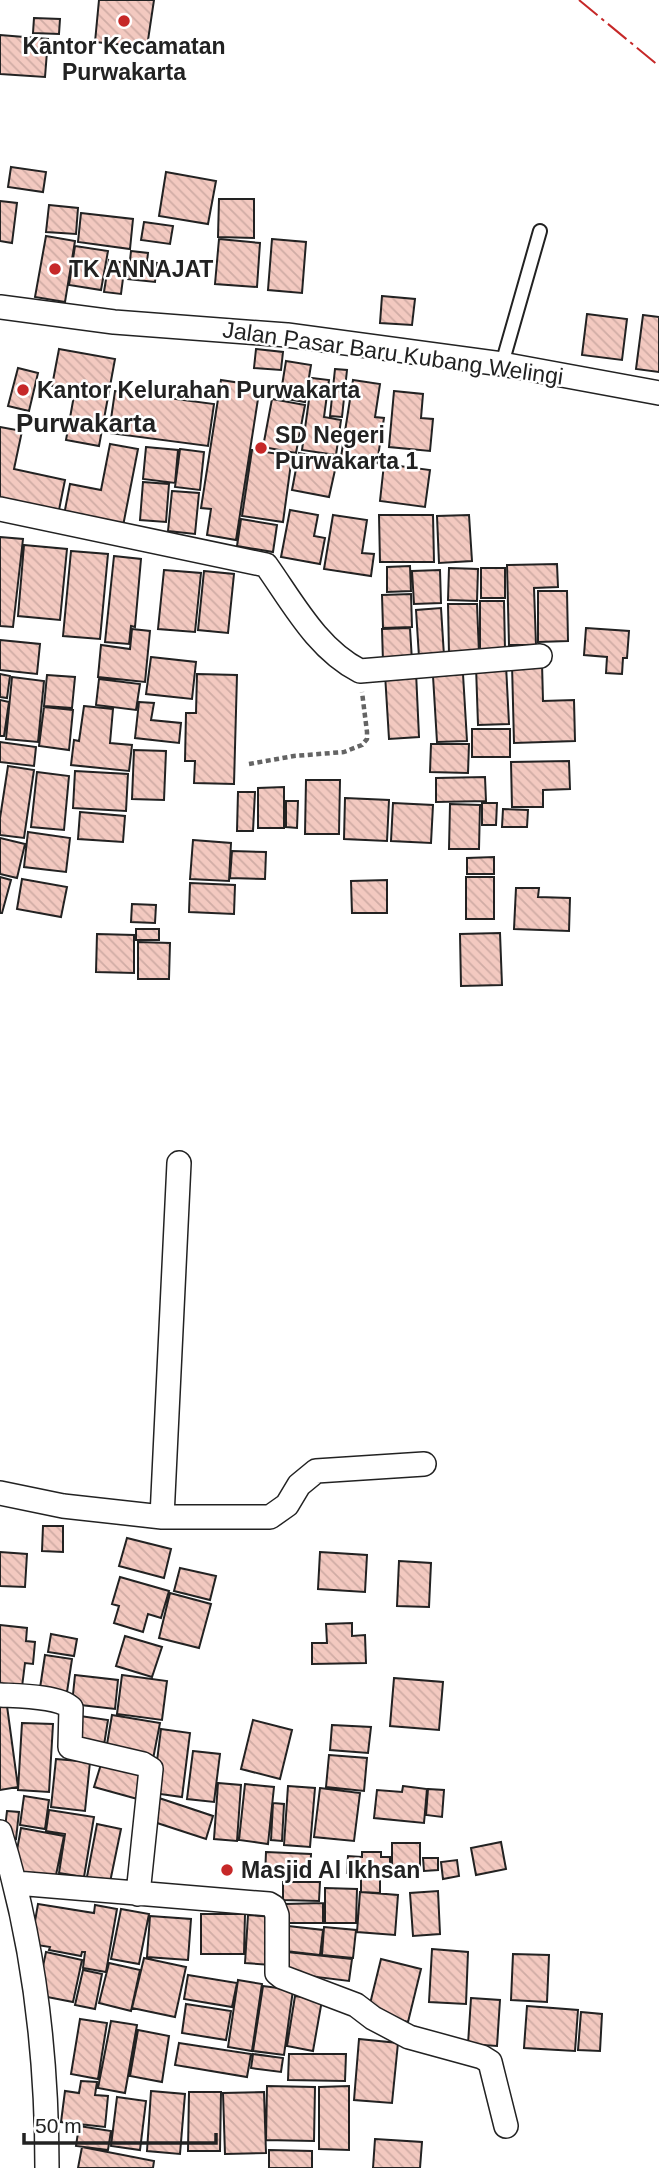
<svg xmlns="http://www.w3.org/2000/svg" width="659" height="2168" viewBox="0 0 659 2168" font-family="Helvetica,sans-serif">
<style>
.building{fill:url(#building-back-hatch);stroke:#222;stroke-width:2}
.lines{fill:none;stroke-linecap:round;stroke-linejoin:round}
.lane-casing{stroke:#222;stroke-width:16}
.street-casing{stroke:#222;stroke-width:26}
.path{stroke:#646464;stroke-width:4.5;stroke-dasharray:5 3.5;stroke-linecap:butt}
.lane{stroke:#fff;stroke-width:12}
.street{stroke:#fff;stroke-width:23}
.power{stroke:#c62828;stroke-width:2;stroke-dasharray:24 5 3.5 5;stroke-linecap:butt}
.poi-dot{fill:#c62828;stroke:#fff;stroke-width:2.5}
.labels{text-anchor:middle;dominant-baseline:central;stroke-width:5;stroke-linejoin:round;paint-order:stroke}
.poi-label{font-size:23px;font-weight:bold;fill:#222;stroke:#fff;text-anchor:start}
.street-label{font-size:23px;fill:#222;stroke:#fff}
.quarter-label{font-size:26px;font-weight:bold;fill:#222;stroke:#fff}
</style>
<defs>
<pattern id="building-back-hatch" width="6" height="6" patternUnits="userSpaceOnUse" patternTransform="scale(1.75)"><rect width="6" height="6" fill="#f3c9c0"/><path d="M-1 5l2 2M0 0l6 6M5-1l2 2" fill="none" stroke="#d0aca5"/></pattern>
</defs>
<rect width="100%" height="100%" fill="#fff"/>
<path class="building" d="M99,0H154L147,47L95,42Z
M34,18L60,19L59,34L33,33Z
M0,35L48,39L45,77L0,74Z
M11,167L46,172L43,192L8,187Z
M166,172L216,181L208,224L159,216Z
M219,199H254V238L218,237Z
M0,201L17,203L12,243L0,241Z
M49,205L78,208L76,234L46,232Z
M81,213L133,219L130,249L78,242Z
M144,222L173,226L170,244L141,240Z
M46,236L75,241L65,302L35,297Z
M219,239L260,243L257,287L215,284Z
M272,239L306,242L302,293L268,290Z
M75,246L108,251L101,290L69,285Z
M131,251L148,253L147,262L157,263L155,282L128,279Z
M109,260L125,263L121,294L104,292Z
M382,296L415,299L412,325L380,323Z
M587,314L627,319L622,360L582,355Z
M643,315L659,317V372L636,369Z
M59,349L115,359L99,446L66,440L75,390L52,386Z
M256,349L283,352L281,370L254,368Z
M286,361L311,365L305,402L280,398Z
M18,368L38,373L29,411L8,406Z
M335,369L347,370L342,417L330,416Z
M312,378L329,380L324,417L341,420L336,455L302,450Z
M221,380L260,386L236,540L207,535L211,509L201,508Z
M353,380L380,384L375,417L384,418L377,463L341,457Z
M115,391L214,404L208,446L109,433Z
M394,391L423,394L421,418L433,419L430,451L389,447Z
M272,399L305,405L296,453L263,447Z
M0,427L22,431L14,469L65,480L58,515L0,503Z
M110,444L138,449L123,526L64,515L70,484L101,490Z
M146,447L178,450L175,483L143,479Z
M180,449L204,452L200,490L175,487Z
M252,450L292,456L283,522L242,516Z
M299,453L337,461L329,497L292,490Z
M384,464L430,470L425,507L380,501Z
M143,482L169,484L166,522L140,520Z
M172,491L199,493L195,534L168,531Z
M290,510L318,515L314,536L325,538L320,564L281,557Z
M333,515L367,520L362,553L374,554L371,576L324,569Z
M379,515H433L434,562H380Z
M469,515L472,561L439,563L437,516Z
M241,519L277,525L273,552L237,546Z
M0,537L23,539L13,627L0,626Z
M24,545L67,549L60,620L18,616Z
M71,551L108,554L100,639L63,636Z
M114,556L141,559L135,627L131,626L129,644L105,642Z
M557,564L558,587L534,588L536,645H509L507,565Z
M410,566L411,591L387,592V567Z
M449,568L478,569L477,601L448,600Z
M481,568H505V598H481Z
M164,570L201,573L195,632L158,629Z
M440,570L441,603L414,604L412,571Z
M204,571L234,574L228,633L198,630Z
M538,591H567L568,641L538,642Z
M411,594L412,627L383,628L382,595Z
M480,601H504L505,650H480Z
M448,604H477L479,653L449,654Z
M441,608L444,656L419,657L416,610Z
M410,628L412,661L383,662L382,629Z
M586,628L629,631L627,658H623L622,674L606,673L607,657L584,655Z
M132,629L150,631L145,682L98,677L101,645L130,649Z
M0,640L40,644L37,674L0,670Z
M151,657L196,662L192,699L146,694Z
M542,663L543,701L574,700L575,741L514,743L512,664Z
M506,665L509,724L478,725L476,666Z
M416,672L419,737L389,739L385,674Z
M0,674L10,676L7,698L0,697Z
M197,674L237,675L234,784L194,783L195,761H185L186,713H196Z
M463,674L467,741L437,742L433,676Z
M47,675L75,677L72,708L44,706Z
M12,677L44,681L38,742L6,739Z
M99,679L140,684L136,710L96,705Z
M0,700L9,702L4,736H0Z
M139,702L154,703L151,720L181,723L179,743L135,738Z
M84,706L113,709L110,743L132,745L129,771L71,765L74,740L79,741Z
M44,707L73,710L69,750L39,746Z
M472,729H510V757H472Z
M0,742L36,747L34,766L0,762Z
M431,744H469L468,773L430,772Z
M134,750L166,751L164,800L132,799Z
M569,761L570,789L543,790V807H512L511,762Z
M8,766L34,770L24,838L0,835V818Z
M75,771L128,774L126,811L73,808Z
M37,772L69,776L64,830L31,827Z
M485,777L486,801L436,802V778Z
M306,780H340L339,834H305Z
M284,787V828H258V788Z
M238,792H255L253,831H237Z
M345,798L389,800L387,841L344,839Z
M286,801H298L297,828L286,827Z
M393,803L433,805L431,843L391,841Z
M482,803H497L496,825H482Z
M450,804L480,805L479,849H449Z
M503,809L528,810L527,827H502Z
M80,812L125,816L123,842L78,839Z
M28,832L70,838L66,872L24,867Z
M0,838L25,844L17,878L0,874Z
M193,840L231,843L229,881L190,879Z
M232,851L266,852L265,879L230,878Z
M494,857V874H467V858Z
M0,877L11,880L2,913H0Z
M466,877H494V919H466Z
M22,879L67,887L61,917L17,909Z
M387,880V913H352L351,881Z
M190,883L235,885L234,914L189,912Z
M516,888H539L538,897L570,898L569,931L514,929Z
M132,904L156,905L155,923L131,922Z
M136,929H159V940H136Z
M500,933L502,985L461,986L460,934Z
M97,934L134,935V973L96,972Z
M138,942L170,943L169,979H138Z
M43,1526H63V1552L42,1551Z
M127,1538L171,1549L164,1578L119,1566Z
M0,1552L27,1554L25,1587L0,1586Z
M320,1552L367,1555L365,1592L318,1589Z
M399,1561L431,1563L429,1607L397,1606Z
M180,1568L216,1576L210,1600L174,1591Z
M120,1577L169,1591L161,1618L148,1614L143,1632L114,1623L119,1606L112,1604Z
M170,1593L211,1604L199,1648L159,1638Z
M352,1623V1636L365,1635L366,1663L312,1664V1643H327L326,1624Z
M0,1625L27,1628L26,1641L35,1642L33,1664L25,1663L22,1687L0,1685Z
M51,1634L77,1639L74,1656L48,1652Z
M125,1636L162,1647L152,1677L116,1666Z
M45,1655L72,1659L67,1692L40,1688Z
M75,1675L118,1680L115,1709L72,1704Z
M122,1675L167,1681L162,1720L117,1714Z
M394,1678L443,1682L439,1730L390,1726Z
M7,1706L18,1787L0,1790V1707Z
M112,1715L160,1723L153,1759L106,1750Z
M80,1716L108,1720L104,1745L76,1741Z
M253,1720L292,1730L280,1779L241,1769Z
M22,1723L53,1724L49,1792L18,1790Z
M332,1725L371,1727L368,1753L330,1750Z
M161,1729L190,1733L182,1797L153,1793Z
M193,1751L220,1754L214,1802L187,1799Z
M329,1755L367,1758L364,1791L326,1787Z
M56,1759L90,1762L85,1811L51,1807Z
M102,1761L148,1774L141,1800L94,1787Z
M218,1783L241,1785L237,1841L214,1839Z
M245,1784L274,1787L268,1844L239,1840Z
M288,1786L315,1788L310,1847L284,1845Z
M403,1786L427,1789L424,1823L374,1818L377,1790L402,1792Z
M320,1788L360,1793L354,1841L314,1837Z
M428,1789L444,1790L442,1817L426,1815Z
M24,1796L49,1800L45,1829L20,1825Z
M156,1797L213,1816L206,1839L148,1820Z
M273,1803L284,1804L282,1841L271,1840Z
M49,1810L94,1817L84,1877L59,1873L65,1834L46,1831Z
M7,1811L19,1812L16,1839L4,1837Z
M97,1824L121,1829L109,1887L86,1882Z
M21,1828L64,1836L55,1880L13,1872Z
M501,1842L506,1869L476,1875L471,1848Z
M392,1843H420V1875H392Z
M266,1852L311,1854L310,1878L265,1877Z
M362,1852H381V1857H390V1874H380V1893L361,1892V1873H347L348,1856L362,1857Z
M423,1858H438V1870L424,1871Z
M457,1860L459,1876L443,1879L441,1862Z
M283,1882H320L319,1901L283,1900Z
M325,1888L357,1889L356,1923H325Z
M438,1891L440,1934L413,1936L410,1893Z
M360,1892L398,1895L395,1935L357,1932Z
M323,1903V1923H286L285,1904Z
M38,1904L94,1913L95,1905L117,1909L106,1972L83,1968L85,1952H82L81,1956L49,1950L50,1947L31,1944Z
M121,1909L149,1914L139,1964L111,1959Z
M201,1914H245L244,1954H201Z
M248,1915L275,1917L271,1965L245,1963Z
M150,1916L191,1919L188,1960L147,1957Z
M288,1926L323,1930L320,1955L285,1951Z
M324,1927L356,1930L353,1958L322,1955Z
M432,1949L468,1952L466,2004L429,2002Z
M46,1952L82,1960L73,2002L37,1995Z
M287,1952L352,1959L349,1981L284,1973Z
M513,1954L549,1955L547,2002L511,2000Z
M144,1958L186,1967L175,2017L132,2008Z
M381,1959L421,1969L408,2022L368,2012Z
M109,1963L140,1970L131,2011L99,2003Z
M83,1970L102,1974L95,2009L75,2005Z
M188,1975L237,1983L232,2007L184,1999Z
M238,1980L262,1984L252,2051L228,2047Z
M263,1986L293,1990L284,2055L253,2051Z
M295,1996L322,2000L313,2051L287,2046Z
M471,1998L500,2000L497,2046L468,2044Z
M186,2004L231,2011L226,2040L182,2033Z
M527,2006L578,2010L575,2051L524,2048Z
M581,2012L602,2014L600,2051L578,2050Z
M80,2019L107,2023L98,2079L71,2074Z
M111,2021L137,2025L125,2093L98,2088Z
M138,2030L169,2036L162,2082L130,2076Z
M359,2039L398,2043L392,2103L354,2100Z
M179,2043L251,2054L247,2077L175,2065Z
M253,2054L283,2058L281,2072L251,2068Z
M289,2054H346L345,2081L288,2080Z
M81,2081L97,2082L95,2095L108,2096L105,2127L61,2122L65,2091L79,2093Z
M267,2086L315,2087L314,2141L266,2140Z
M349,2086V2150L319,2149V2087Z
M151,2091L185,2094L180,2154L147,2151Z
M189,2092H221L220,2151H188Z
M264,2092L266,2153L225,2154L223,2093Z
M117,2097L146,2101L140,2150L111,2146Z
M79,2126L111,2131L108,2150L76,2146Z
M375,2139L422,2142L420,2168H373Z
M82,2147L154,2161L153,2168H78Z
M269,2150L312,2151V2168H269Z"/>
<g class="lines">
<defs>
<path id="lane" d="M502,364L540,231"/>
<path id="street" d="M0,307L114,322L287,335L502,364L659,393
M0,509L266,565C293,603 317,649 360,671L540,656
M0,1493L63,1506L162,1517H270L287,1505L299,1485L316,1471L424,1464
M162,1517L179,1163
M0,1695C18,1696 59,1696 71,1708L70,1747L143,1764L151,1769L138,1894
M0,1832C34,1941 47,2054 47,2168
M16,1883L269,1904L274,1907L277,1915V1973L282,1977L356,2005L373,2018L409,2037L482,2057L490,2062L506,2126"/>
</defs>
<use href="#lane" class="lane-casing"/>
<use href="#street" class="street-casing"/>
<path class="path" d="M249,764L294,756L344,752L362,745L367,739V732L362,692"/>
<use href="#lane" class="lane"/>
<use href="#street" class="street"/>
<path class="power" d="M579,0L659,66"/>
</g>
<g class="poi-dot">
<circle cx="124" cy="21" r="7"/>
<circle cx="55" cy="269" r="7"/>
<circle cx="23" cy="390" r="7"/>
<circle cx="261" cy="448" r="7"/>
<circle cx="227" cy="1870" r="7"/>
</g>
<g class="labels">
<g class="poi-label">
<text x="124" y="46" text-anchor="middle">Kantor Kecamatan<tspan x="124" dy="26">Purwakarta</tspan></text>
<text x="69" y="269">TK ANNAJAT</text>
<text x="37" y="390">Kantor Kelurahan Purwakarta</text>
<text x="275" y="435">SD Negeri<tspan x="275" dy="26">Purwakarta 1</tspan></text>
<text x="241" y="1870">Masjid Al Ikhsan</text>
</g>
<g class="street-label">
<text transform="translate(393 353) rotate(8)">Jalan Pasar Baru Kubang Welingi</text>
</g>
<g class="quarter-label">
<text x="86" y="423">Purwakarta</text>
</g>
</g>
<path d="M24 2133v10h192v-10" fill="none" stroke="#222222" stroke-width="3.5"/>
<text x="35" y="2133" font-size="21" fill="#222222" stroke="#ffffff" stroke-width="5" paint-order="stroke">50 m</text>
</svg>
